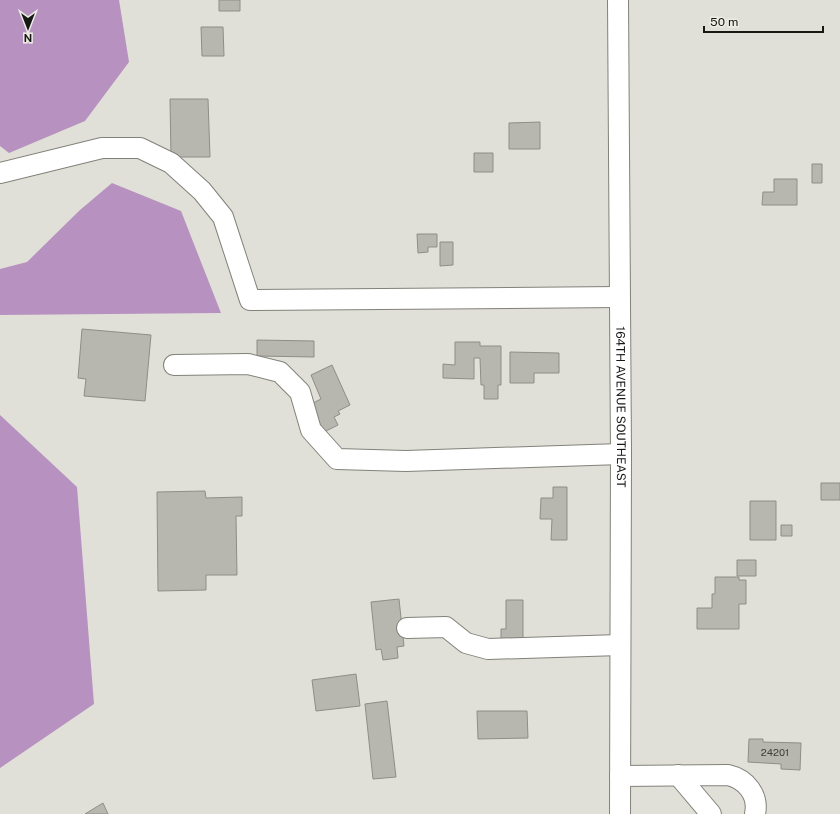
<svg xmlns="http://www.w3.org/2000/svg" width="840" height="814" viewBox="0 0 840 814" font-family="'Public Sans',sans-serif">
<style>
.forest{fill:#b791c0}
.building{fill:#b7b7b0;stroke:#8e8e87}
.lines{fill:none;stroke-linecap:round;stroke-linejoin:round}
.minor-casing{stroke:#82827b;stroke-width:22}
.minor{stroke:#fff;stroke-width:20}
.labels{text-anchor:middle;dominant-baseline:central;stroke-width:3;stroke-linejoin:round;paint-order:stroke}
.number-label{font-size:10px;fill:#3f3f3b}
.street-label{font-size:12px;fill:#171714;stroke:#edede6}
</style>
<rect width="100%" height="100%" fill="#e0e0d8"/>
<path class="forest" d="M0,0H119L129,62L85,121L9,153L0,146Z
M112,183L181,211L221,313L0,315V269L27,262L80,210Z
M0,415L77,487L94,704L0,768Z"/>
<path class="building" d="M219,0H240V11H219Z
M201,27H223L224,56H202Z
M170,99H208L210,157H171Z
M540,122V149H509V123Z
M474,153H493V172H474Z
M812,164H822V183H812Z
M774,179H797V205H762L763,192H774Z
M417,234H437V247H428V252L418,253Z
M440,242H453V265L440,266Z
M82,329L151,335L145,401L84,396L86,379L78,378Z
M257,340L314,341V357L257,356Z
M455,342H480V346H501V385H498V399H484V385H481L480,358H474V379L443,378V364L455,365Z
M510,352L559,353V373H534V383H510Z
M332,365L350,405L338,411L340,414L334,417L338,425L320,434L307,406L321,399L311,375Z
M821,483H840V500H821Z
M553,487H567V540H551L552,519H540L541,498H553Z
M205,491L206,498L242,497V516H236L237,575H206V590L158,591L157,492Z
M750,501H776V540H750Z
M781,525H792V536H781Z
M737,560H756V576H737Z
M715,577H739V580H746V604H739V629H697V608H712V594H715Z
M399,599L404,646L397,647L398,658L383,660L381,649L376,650L371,602Z
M506,600H523V641L501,644V629H506Z
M356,674L360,706L316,711L312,680Z
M387,701L396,777L373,779L365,704Z
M477,711H527L528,738L478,739Z
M749,739H763V742L801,743L800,770L781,769V764L748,762Z
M103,803L108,814H85Z"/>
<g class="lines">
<defs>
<g id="minor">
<path id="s1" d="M618,0L621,454L620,814"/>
<path d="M0,173L102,148H140L171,163L202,191L223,217L250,300L619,297"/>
<path d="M174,365L248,364L280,372L300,392L311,430L337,459L406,461L621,454"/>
<path d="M407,628L446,627L466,643L488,649L620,645"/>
<path d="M678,775L711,814"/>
<path d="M620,776L728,775C746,779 759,795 755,814"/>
</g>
</defs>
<use href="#minor" class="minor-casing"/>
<use href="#minor" class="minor"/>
</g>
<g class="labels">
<g class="number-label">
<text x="775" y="752">24201</text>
</g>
<g class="street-label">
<text stroke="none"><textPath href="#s1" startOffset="407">164TH AVENUE SOUTHEAST</textPath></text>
</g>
</g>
<g transform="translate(28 28) rotate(180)" stroke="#edede6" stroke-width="3" paint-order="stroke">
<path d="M0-3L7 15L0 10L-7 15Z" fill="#171714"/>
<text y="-6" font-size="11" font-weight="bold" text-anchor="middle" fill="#171714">N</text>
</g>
<path d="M704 26v6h119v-6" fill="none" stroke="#171714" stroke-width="2"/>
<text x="710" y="26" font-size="12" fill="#171714" stroke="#edede6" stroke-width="3" paint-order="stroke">50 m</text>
</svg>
